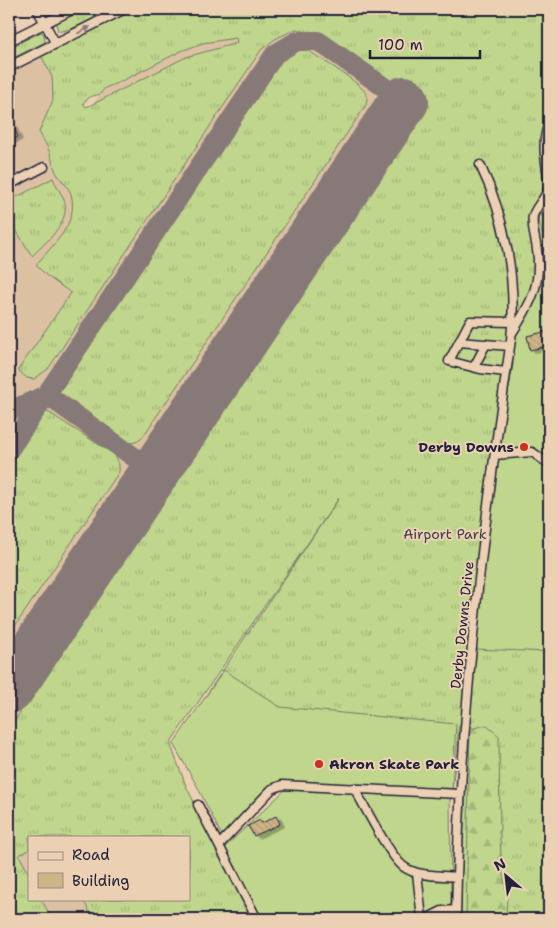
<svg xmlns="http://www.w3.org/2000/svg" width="558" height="928" viewBox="0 0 558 928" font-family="'Shantell Sans',sans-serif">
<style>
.built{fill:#dbc1a2}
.grass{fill:url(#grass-tufts);stroke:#707c64;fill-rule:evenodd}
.forest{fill:url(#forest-firs);stroke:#707c64}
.pitch{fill:#bfd68c;stroke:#707c64}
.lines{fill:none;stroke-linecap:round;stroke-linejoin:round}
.taxiway{stroke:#877977;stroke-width:20}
.runway{stroke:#877977;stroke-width:50}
.building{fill:url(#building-back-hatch);stroke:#22223b;filter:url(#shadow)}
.minor-casing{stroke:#22223b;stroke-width:11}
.major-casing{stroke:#22223b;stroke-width:12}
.minor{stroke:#ecd0b3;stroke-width:8}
.major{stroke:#ecd0b3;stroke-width:9}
.oneway{fill:#877977}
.poi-dot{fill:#c8321e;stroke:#ecd0b3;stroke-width:2}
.labels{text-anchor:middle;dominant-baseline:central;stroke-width:4;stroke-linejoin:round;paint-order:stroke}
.poi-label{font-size:14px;font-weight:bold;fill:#22223b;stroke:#ecd0b3;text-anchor:end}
.park-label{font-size:14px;fill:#3a3d47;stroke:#ecd0b3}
.street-label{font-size:14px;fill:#22223b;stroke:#ecd0b3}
</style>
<defs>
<pattern id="grass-tufts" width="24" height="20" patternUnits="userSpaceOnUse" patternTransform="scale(1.25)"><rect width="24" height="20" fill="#bfd68c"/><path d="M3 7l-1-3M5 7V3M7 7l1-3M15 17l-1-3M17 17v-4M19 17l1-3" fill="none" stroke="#a4b77a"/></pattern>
<pattern id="forest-firs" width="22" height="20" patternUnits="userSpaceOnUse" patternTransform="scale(1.25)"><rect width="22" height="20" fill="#bfd68c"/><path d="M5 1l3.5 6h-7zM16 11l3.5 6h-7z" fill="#a4b77a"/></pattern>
<pattern id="building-back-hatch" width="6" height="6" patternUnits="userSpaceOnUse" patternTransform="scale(1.25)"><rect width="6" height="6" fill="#ceb586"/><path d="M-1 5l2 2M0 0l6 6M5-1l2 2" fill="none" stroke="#b19b75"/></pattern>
<filter id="shadow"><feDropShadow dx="4.5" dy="2.5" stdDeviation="0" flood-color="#0004"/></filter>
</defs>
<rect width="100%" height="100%" fill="#ecd0b3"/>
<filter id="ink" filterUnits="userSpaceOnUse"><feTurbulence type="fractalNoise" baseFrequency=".02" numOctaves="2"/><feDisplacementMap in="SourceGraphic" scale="10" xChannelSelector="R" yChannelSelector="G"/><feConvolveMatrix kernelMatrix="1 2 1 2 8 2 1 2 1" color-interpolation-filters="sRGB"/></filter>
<g filter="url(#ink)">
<path class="built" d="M160,9H549L426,369L170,743L186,786L29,837V899H184L194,919H9V70L41,55L52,77L53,100L39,132L50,154L56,171L93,104Z"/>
<path class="grass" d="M84,9H110C98,15 69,33 58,31L56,23Z
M132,9H549V919H461V885L469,729L459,726L452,791L207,694L339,498L170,743L186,786L253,919H93L83,899H189V837H29V850L19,855L29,874V899H41L52,919H9V729L429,105L320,36L296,29L275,39L261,50L48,369L34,379L27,378L18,370L71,293L47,276L36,265C53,244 79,224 71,194C68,185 60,180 56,172C53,166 52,159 50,153C47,146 43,139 39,132L53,100L52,77L41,55ZM236,38L237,43L186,57L93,104L86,107L83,103L90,97L100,94L105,88L122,81L181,51L203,43Z
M41,32L44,34L45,42L9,60V48Z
M295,49L306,50L312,53C323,61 362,83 366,94C367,97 367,101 366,105L142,438C135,444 129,444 121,441L65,402L60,396L59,386L274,63L282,55Z
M53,178C56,186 63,195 65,203C69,224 45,243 32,256L14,227L9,215V201Z
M48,412L115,455L119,465V472L9,635V456L37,416Z"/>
<path class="forest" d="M486,725L499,736L500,839L502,870L507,894L506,919H466L470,729Z"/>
<path class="pitch" d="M549,213V652L473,649L495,464L513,365L514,337L519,330L541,285L542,246H545L538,216Z
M224,670L280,707L456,724L452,791L285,787L277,791L224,840L196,784L173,744Z
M285,790L450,796L451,904L422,919H261L225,847Z"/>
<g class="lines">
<path class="taxiway" d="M9,411L47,395L155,472
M9,450L275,54L297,41H318L404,101"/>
<path class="runway" d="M9,689L404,101"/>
</g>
<path class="building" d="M9,118L18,137L9,142Z
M548,331L549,346L530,350L527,336Z
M276,816L280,824L254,836L248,826L260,820L262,823Z"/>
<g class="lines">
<defs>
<path id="minor" d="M37,9L56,44
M549,125C540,142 547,165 549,184
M9,185L44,167
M512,333C530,305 542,285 537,250C536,240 531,226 533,216C536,205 547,198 549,186
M459,342L510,346
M474,367L486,344
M506,372L480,369L449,361L470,321L512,322
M495,455L532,452L549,464
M354,788C365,806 389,856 404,867C418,877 440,875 457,877
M198,805L257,919
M219,845L272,789L282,785L460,794
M417,873L422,919
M426,919L442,911L456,910
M456,919C459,725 482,532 511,340C517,282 506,218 480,165"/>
<path id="major" d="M9,41L73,9
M9,67L124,9"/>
</defs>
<use href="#minor" class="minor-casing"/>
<use href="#major" class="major-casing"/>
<use href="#minor" class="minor"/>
<use href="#major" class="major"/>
</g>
<defs><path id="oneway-solid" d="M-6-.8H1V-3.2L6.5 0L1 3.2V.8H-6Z" transform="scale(1.25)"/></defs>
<use class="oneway" href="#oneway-solid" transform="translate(84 30) rotate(-28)"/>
</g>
<g class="poi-dot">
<circle cx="524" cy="447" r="5"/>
<circle cx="319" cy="764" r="5"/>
</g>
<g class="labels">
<g class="poi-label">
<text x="514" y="447">Derby Downs</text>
<text x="329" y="764" text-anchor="start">Akron Skate Park</text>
</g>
<g class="park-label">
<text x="445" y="534">Airport Park</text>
</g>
<g class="street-label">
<text transform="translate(462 625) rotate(-84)">Derby Downs Drive</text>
</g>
</g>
<rect width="558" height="928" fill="none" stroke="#ecd0b3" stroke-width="30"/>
<rect x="15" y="15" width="528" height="898" fill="none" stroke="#22223b" stroke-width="2" filter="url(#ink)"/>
<rect x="28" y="836" width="162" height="65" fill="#ecd0b3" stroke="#9b8a83"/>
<rect x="38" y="852" width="25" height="8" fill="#ecd0b3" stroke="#9b8a83"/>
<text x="72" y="860" font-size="15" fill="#22223b">Road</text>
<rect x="38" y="873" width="25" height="15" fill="#ceb586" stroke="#9b8a83"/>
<text x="72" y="886" font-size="15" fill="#22223b">Building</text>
<g transform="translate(506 876) rotate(332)" stroke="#ecd0b3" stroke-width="4" paint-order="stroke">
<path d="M0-4L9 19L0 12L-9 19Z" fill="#22223b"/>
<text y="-8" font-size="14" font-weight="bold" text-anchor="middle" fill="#22223b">N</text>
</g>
<path d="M370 50v8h110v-8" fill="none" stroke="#22223b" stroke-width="2.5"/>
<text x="378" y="50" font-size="15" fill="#22223b" stroke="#ecd0b3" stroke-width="4" paint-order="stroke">100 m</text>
</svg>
